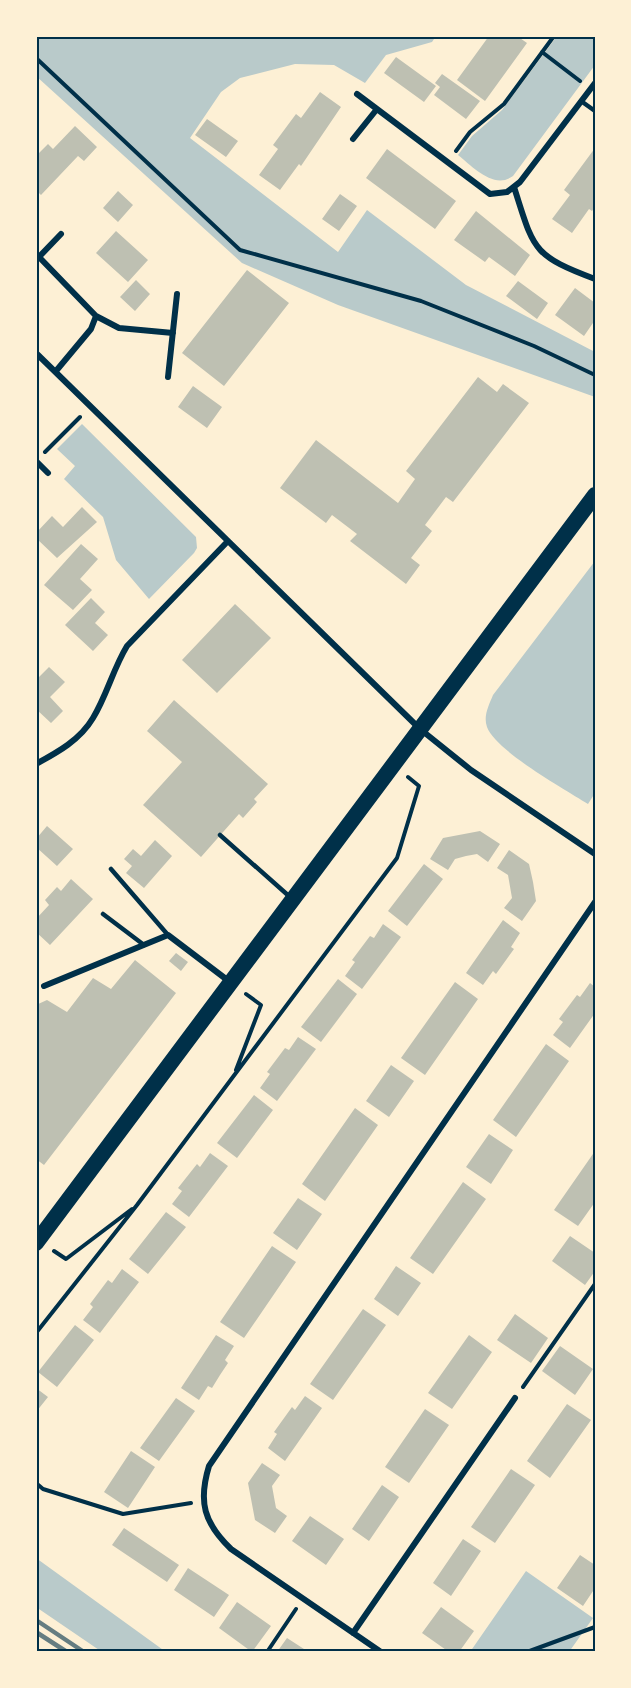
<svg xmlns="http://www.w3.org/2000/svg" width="631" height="1688" viewBox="0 0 631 1688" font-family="Figtree,sans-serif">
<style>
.green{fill:#b9caca}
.building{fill:#bec0b2}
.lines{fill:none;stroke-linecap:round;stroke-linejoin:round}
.path{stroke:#003049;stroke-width:4}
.service{stroke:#003049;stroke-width:4.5}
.minor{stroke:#003049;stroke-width:6}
.trunk{stroke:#003049;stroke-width:16}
.rail{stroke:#657d81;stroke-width:4.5}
.neatline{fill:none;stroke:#003049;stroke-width:2}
</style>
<rect width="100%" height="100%" fill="#fdf0d5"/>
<path class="green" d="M36,36H436L432,42L386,55L365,83L334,65L295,64L240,78L221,92L190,138L338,252L367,210L466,285L595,352V397L338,305L242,263L36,76Z
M557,36H595V65L513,176C494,190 473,167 458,155L472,136L502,110Z
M82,424L196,537L197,548L194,553L149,599L116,560L103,517L64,479L75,466L57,449Z
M595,561V793L588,804C564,789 496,751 487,727C483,716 489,705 493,695Z
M36,1558L166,1652H102L36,1607Z
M526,1571L593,1618L569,1652H470Z"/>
<path class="building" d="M489,36H517L527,43L485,101L457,80Z
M396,57L436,86L424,102L384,73Z
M442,74L480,101L466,119L434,95L440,87L435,83Z
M320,92L341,107L301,166L299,164L280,190L259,175L278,149L273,145L296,114L301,118Z
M207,119L238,141L226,157L195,135Z
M75,126L97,147L84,161L78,156L41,195L36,190V156L48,144L53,149Z
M595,148V207L592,211L589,209L572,233L552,219L570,195L564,190Z
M387,149L456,201L435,229L366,178Z
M118,191L133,205L118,222L103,208Z
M340,194L357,206L339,231L322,219Z
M476,211L530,255L515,276L489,257L485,262L454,240Z
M116,231L148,260L128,282L96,253Z
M247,270L289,303L224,386L182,353Z
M136,280L150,294L135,311L120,297Z
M518,281L548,303L537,319L506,296Z
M575,288L595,303V320L584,336L555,315Z
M478,377L497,392L503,384L529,403L453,502L446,497L425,525L432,531L411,558L420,565L406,584L350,541L357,534L332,515L326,523L280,488L316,440L398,503L415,479L406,471Z
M193,386L222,407L207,428L178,407Z
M82,507L97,522L57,558L36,538V533L52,516L63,527Z
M81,544L98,559L80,579L92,590L73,610L44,585Z
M91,598L105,612L95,623L108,635L93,651L65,625Z
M235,604L271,638L217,693L182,660Z
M49,667L65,682L50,697L63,711L51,723L36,709V680Z
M174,700L268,784L254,799L257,802L243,818L239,814L201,857L143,805L182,762L147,731Z
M47,826L73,849L57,866L36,847V839Z
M480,831L500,844L488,862L477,854L466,856L455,859L448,870L430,859L443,838Z
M155,840L172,856L144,888L126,873L132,866L124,859L133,849L141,856Z
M509,850L529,864L533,882L536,901L522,921L504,908L512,898L508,875L497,868Z
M424,864L443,879L407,926L388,911Z
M71,879L93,899L50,945L36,932V919L49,905L45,900L57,887L61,891Z
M503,920L520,933L511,947L514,949L496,974L493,971L483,985L466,973Z
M383,924L401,937L362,989L345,976L355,962L352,960L370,936L374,938Z
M176,953L188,962L181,971L169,961Z
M135,960L176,993L44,1165L36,1159V1005L47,1000L67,1012L93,978L111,989Z
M338,979L357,994L321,1042L301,1027Z
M455,982L478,999L425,1075L401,1058Z
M590,983L595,987V1013L570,1048L553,1035L563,1022L559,1019L577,995L580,997Z
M298,1037L316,1049L277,1101L260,1088L270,1074L267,1072L285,1048L289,1050Z
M546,1044L569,1061L516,1137L493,1120Z
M391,1065L414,1081L389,1117L366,1101Z
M254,1095L273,1110L237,1158L217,1143Z
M355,1108L378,1125L325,1201L302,1184Z
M489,1134L513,1150L491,1184L466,1167Z
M595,1151V1202L578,1226L554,1210Z
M210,1153L228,1166L189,1217L172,1204L182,1191L178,1188L197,1164L200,1167Z
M463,1182L486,1199L433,1274L410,1258Z
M298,1198L322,1214L297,1250L273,1233Z
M166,1212L186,1227L148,1274L129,1259Z
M570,1236L595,1253V1271L585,1285L552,1261Z
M272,1246L296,1262L244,1338L220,1322Z
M396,1266L421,1283L398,1316L374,1299Z
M122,1269L139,1282L100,1333L83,1320L93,1307L90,1304L108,1280L112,1283Z
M363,1309L386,1325L333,1400L310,1384Z
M515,1314L548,1338L531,1363L497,1340Z
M75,1325L94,1340L57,1387L38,1372Z
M216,1335L234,1346L225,1360L228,1363L220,1375L212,1388L208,1386L199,1400L181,1388Z
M469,1335L492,1352L452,1409L428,1393Z
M560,1346L593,1369L575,1395L542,1371Z
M36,1388L48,1397L36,1412Z
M305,1396L322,1408L285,1461L268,1448L277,1434L274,1432L292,1407L295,1410Z
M176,1398L195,1411L159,1461L140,1448Z
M567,1404L591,1420L550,1478L527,1461Z
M425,1409L449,1425L409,1483L385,1467Z
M131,1451L155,1467L128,1508L104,1492Z
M262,1463L280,1475L272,1486L276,1508L287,1516L275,1533L255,1520L248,1483Z
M511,1469L535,1485L495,1543L471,1527Z
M382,1485L399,1497L369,1541L352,1529Z
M310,1516L344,1539L326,1565L292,1541Z
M124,1528L179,1565L167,1582L112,1545Z
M463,1539L481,1551L451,1596L433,1583Z
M580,1555L595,1565V1588L583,1606L557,1588Z
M188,1568L229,1595L214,1617L174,1590Z
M237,1602L271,1626L252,1652L219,1628Z
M441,1607L474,1631L459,1652H449L422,1633Z
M287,1638L304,1649L307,1652H277Z"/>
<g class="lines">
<path class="path" d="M542,52L580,81
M36,58L240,250L421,301L534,346L595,375
M456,151L470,132L504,104L554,36
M45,452L80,417
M236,1070L261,1005L246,994
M54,1251L66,1259L132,1209
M36,1333L137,1205L397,858L419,786L408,777
M523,1387L595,1284
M36,1483L43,1489L123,1514L191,1503
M37,1652L40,1651
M267,1652L296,1609
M527,1652L595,1627"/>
<path class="service" d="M581,101L595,111
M220,835L290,897
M111,869L168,935
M103,914L144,945"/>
<path class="minor" d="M357,94L490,194L507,192L520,182L595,83
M353,139L377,109
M514,187C534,249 531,255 595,279
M39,257L96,316L119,328L173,333
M37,259L61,234
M36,353L420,729L471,770L595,854
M56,371L91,329L96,316
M168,377L177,294
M36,461L48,473
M36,764C58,752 80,740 93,718C107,695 113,669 127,646L228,541
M44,986L168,935L230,982
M353,1633L515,1398
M381,1652L231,1549C204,1523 198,1502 209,1466L595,902"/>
<path class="trunk" d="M36,1243L595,495"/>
<path class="rail" d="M36,1620L84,1652
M36,1632L67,1652"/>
</g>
<rect width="631" height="1688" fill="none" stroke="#fdf0d5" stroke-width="75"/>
<rect x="38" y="38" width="556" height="1612" class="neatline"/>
</svg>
